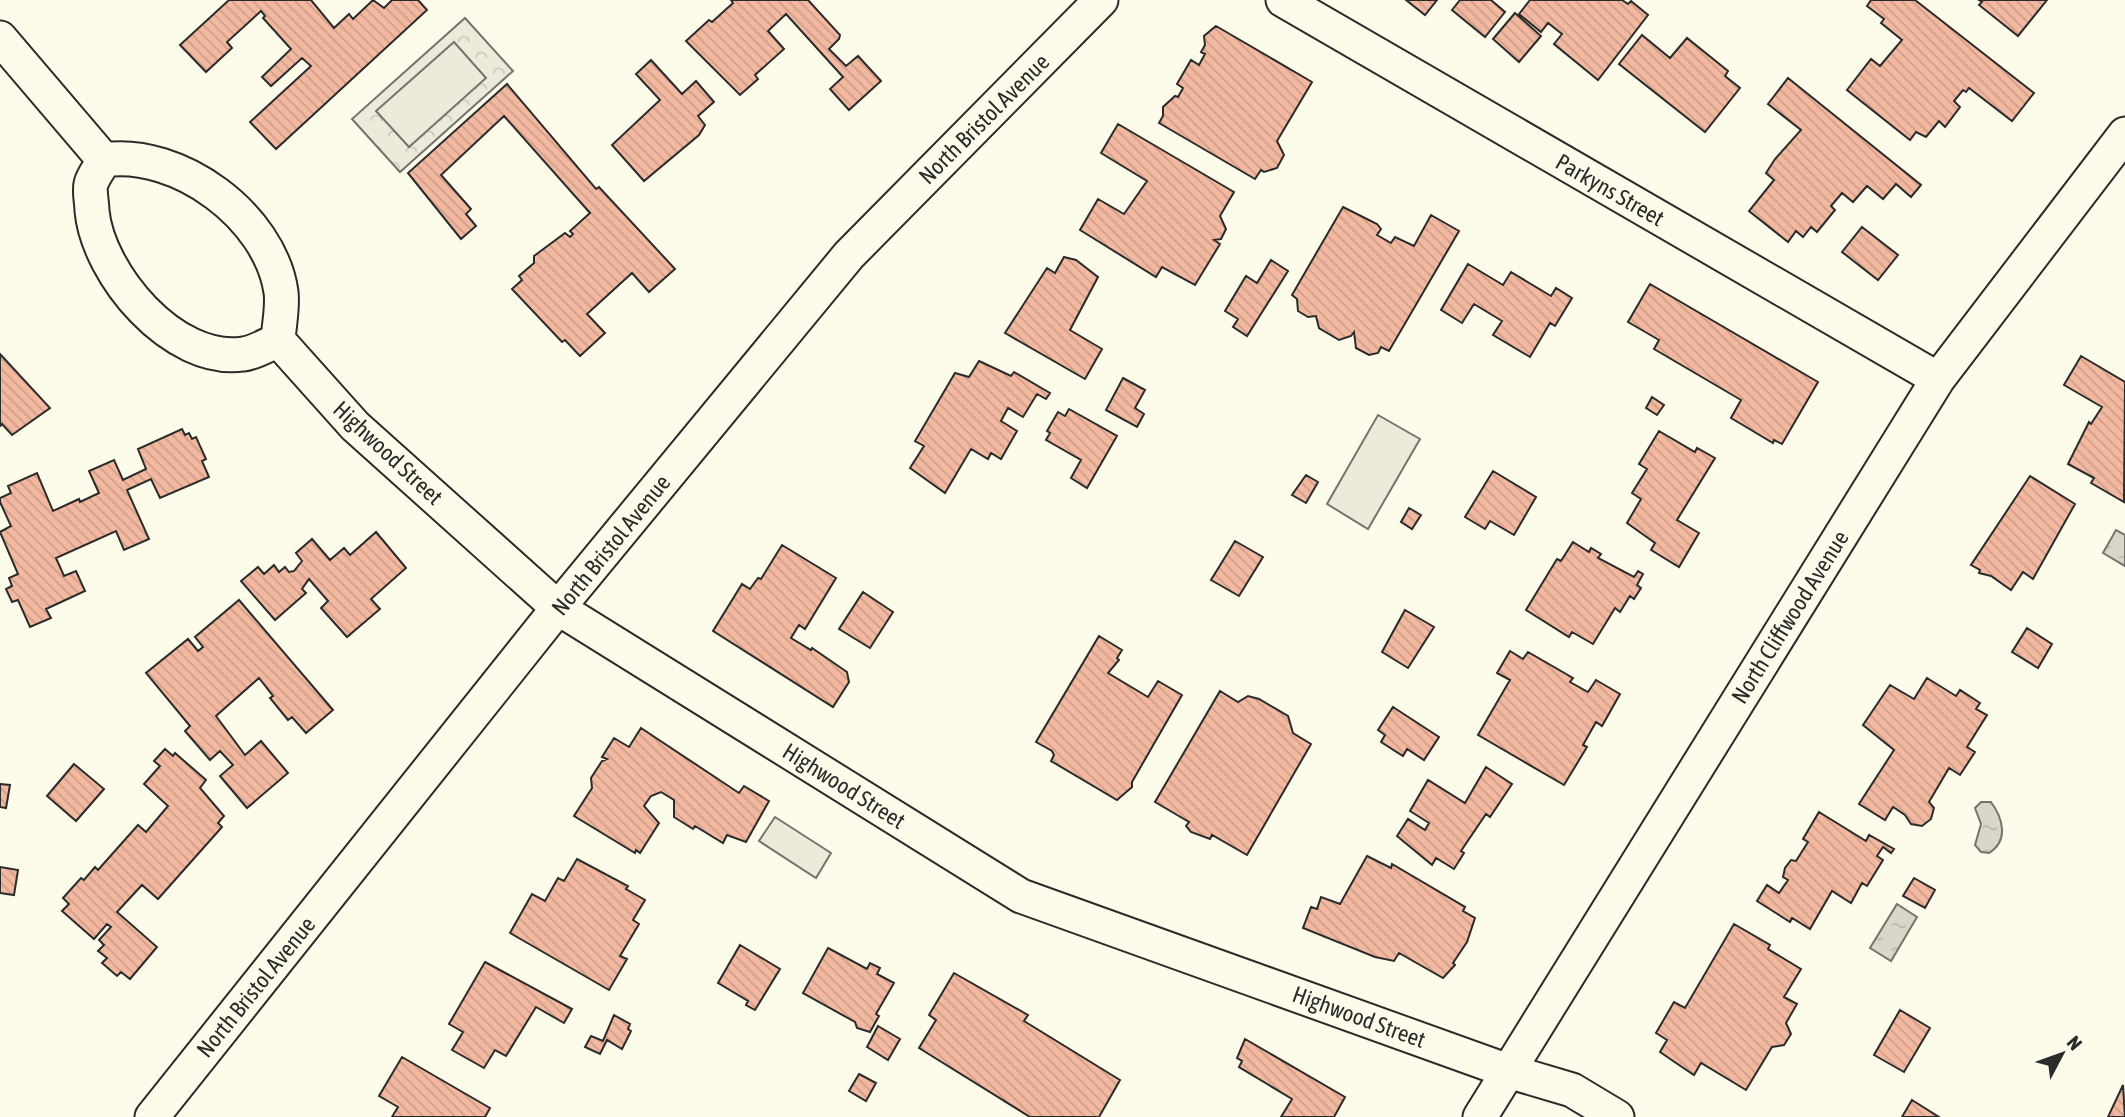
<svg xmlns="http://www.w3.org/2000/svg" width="2125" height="1117" viewBox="0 0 2125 1117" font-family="'Asap Condensed',sans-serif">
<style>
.park{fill:url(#park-crowns);stroke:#74746e;stroke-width:2}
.garden{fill:#ecebdb;stroke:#74746e;stroke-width:2}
.water{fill:url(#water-ripples);stroke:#74746e;stroke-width:2}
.building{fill:url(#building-back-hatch);stroke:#2b2b2b;stroke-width:2}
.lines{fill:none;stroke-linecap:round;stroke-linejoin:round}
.minor-casing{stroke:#2b2b2b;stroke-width:37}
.minor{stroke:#fdfbea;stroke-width:33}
.labels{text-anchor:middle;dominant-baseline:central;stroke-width:5;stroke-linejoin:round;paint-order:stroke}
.street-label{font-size:23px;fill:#2b2b2b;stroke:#fdfbea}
</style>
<defs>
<pattern id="park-crowns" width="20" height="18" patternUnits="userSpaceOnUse" patternTransform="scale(1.75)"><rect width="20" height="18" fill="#ecebdb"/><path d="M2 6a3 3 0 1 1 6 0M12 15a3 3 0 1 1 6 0" fill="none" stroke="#cbcabc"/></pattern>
<pattern id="water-ripples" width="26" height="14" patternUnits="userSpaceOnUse" patternTransform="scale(1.75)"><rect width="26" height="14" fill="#d8d7c9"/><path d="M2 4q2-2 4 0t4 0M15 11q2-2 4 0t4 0" fill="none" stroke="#bab9ad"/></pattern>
<pattern id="building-back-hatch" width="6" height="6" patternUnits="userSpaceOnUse" patternTransform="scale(1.75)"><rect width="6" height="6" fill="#f2b8a0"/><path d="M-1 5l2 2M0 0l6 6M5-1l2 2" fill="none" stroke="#d09e8a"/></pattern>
</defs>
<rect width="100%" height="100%" fill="#fdfbea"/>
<path class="park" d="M465,18L513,71L400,172L352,119Z"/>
<path class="garden" d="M454,42L486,78L409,147L376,111Z
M1378,415L1420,439L1368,529L1327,504Z
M775,817L831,853L816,878L759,841Z"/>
<path class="water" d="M2116,530L2125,535V566L2103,553Z
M1981,802H1991C2003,818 2009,841 1989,853L1981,852L1975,845L1981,824L1975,808Z
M1897,904L1917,917L1891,961L1870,948Z"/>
<path class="building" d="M229,0H311L334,28L349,14L353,19L373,0L384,8L392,0H418L427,10L276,149L250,122L311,66L302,58L271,86L262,77L291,49L263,18L265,16L261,11L227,42L232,48L206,72L180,45Z
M731,0H808L840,35L839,39L829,49L846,66L858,56L881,81L849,110L830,89L843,77L786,14L768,31L784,49L755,75L758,79L740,95L686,41L709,20L712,22L733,3Z
M1406,0H1437L1425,15Z
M1460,0H1491L1505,12L1485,37L1452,10Z
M1530,0H1622L1628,4L1631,1L1648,15L1598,80L1554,44L1562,34L1548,23L1541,32L1519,14Z
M1871,0H1915L2034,93L2012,121L1969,88L1966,92L1963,90L1954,101L1960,107L1945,127L1939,121L1926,137L1916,132L1910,140L1847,90L1871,59L1880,66L1902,40L1881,23L1884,19L1867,6Z
M1979,0H2047L2018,36L1979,5L1982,2Z
M1515,13L1541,36L1519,62L1493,39Z
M1216,26L1312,82L1277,141L1284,155L1277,168L1264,172L1261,170L1255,179L1159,123L1163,116V107L1175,96L1178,97L1183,88L1177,84L1191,60L1199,65L1205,54L1201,52L1205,45L1204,36Z
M1642,35L1670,58L1687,38L1728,71L1725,76L1740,88L1705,132L1619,64Z
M651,60L682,94L696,81L714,102L698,116L705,125L699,135L644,181L612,145L660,100L636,74Z
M1788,78L1921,185L1911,197L1896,184L1883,199L1867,186L1853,202L1842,193L1831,206L1835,210L1817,232L1811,227L1803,237L1796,231L1788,242L1749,211L1774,180L1766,173L1775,159L1801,130L1768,104Z
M507,84L596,189L599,187L675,269L649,292L632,273L587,314L605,333L580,356L565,340L562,342L512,289L522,280L519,276L534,263V256L565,233L570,237L573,234L570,231L590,213L504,116L441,175L471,209L466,214L476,226L461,239L408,173Z
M1118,124L1234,192L1220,216L1226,229L1221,239L1214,240L1220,244L1195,285L1162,267L1156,277L1080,230L1098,199L1124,214L1147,181L1101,153Z
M1343,207L1377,224L1381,229L1377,235L1391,243L1395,237L1414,246L1431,215L1459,231L1389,351L1381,347L1378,353L1369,355L1356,348L1354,332L1351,336L1339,340L1319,328L1316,316L1308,317L1298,311L1297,299L1292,295Z
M1862,227L1898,255L1878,280L1842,252Z
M1064,257L1076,260L1098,277L1070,330L1102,349L1085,379L1005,333L1047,268L1055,273Z
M1271,260L1288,271L1247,336L1233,327L1238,319L1225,311L1246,276L1257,283Z
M1468,264L1503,285L1511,272L1551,296L1556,288L1572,298L1555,326L1550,323L1530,357L1493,335L1502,321L1474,304L1462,323L1441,310Z
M1650,284L1818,382L1782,444L1774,440L1773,443L1731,418L1741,400L1654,349L1659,340L1628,322Z
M0,354L50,408L12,435L2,424L0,426Z
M2081,356L2125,382L2124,502L2091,483L2094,478L2068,464L2089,422L2091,424L2102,407L2064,385Z
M979,361L1011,376L1014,372L1050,393L1046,399L1037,394L1023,417L1008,408L1001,421L1017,431L1001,459L991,453L988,459L971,449L945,493L910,468L924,446L915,441L955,373L969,377Z
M1123,378L1145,390L1135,408L1144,414L1137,427L1106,410Z
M1652,397L1664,405L1657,415L1646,408Z
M1069,409L1117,436L1087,488L1071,478L1081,460L1046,440L1050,433L1047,431L1058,412L1065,416Z
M182,429L185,435L189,433L192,439L196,437L206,459L202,461L209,477L160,498L151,479L127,490L149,539L124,550L116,531L56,558L64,576L76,571L85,591L46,609L51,618L30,627L18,600L12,602L6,589L12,586L9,578L18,574L0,532L11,526L0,502V498L11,493L8,486L37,473L53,511L79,499L80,502L99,493L89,471L114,460L123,480L146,469L138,449Z
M1659,431L1695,452L1697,448L1715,458L1677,520L1699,533L1679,567L1651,550L1655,543L1627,523L1641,499L1632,493L1647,469L1639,464Z
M1493,471L1536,497L1514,535L1490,521L1485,529L1465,517Z
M1306,475L1318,482L1306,503L1292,495Z
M2030,476L2075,504L2033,579L2023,572L2011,590L1991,576L1979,573L1980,570L1971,565Z
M1409,508L1421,515L1412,529L1401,522Z
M376,532L406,568L371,599L380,609L347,637L321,608L328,601L309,579L302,589L306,593L275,620L241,581L258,567L264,574L274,565L279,572L285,567L289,572L294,571L302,561L296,553L312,539L330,560L344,548L350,555Z
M1235,541L1263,557L1239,596L1211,580Z
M1573,542L1589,552L1591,548L1601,554L1598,558L1634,577L1638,571L1643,574L1637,585L1641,588L1634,599L1630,596L1620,612L1615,608L1593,644L1572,632L1569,637L1526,610L1557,559L1561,561Z
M782,545L836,578L805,629L799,625L791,638L811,650L812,648L847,672L849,682L833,707L713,631L742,584L750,589L758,578L761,579Z
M863,592L893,612L870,648L839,629Z
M239,600L333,710L306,733L292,717L288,720L270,698L273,696L259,678L216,716L245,755L261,741L288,773L247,808L220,776L233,765L220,751L210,760L185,731L190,726L146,673L188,639L198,651L203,647L195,637Z
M1405,610L1434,627L1408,668L1382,652Z
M2027,628L2052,644L2038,668L2012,652Z
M1099,636L1122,650L1117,658L1119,660L1108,673L1148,697L1158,681L1182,695L1132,782V787L1117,800L1051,761L1054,755L1052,751L1036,742Z
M1510,651L1523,659L1528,652L1573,678L1570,682L1588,692L1596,680L1620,694L1602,726L1596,722L1583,745L1587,747L1564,785L1478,735L1510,680L1497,673Z
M1927,678L1956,696L1960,690L1980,703L1976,709L1987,715L1967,747L1975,752L1960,775L1949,768L1929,802L1934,808L1931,819L1922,826L1911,824L1905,815L1893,807L1885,820L1859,804L1894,750L1863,725L1890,685L1914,699Z
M1220,691L1238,702L1248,696L1259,699L1288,716L1293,733L1311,744L1247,855L1212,835L1210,839L1191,832L1186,826L1189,822L1155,802Z
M1393,707L1439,737L1424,760L1407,749L1403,756L1381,742L1385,735L1378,730Z
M641,728L739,793L744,786L769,801L746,842L727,835L723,843L695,826L693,829L674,817V800L661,792L651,796L644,806L659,823L640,853L636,850L635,853L574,816L592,788L591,778L602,761L607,759L602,757L614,738L629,747Z
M165,749L173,756L175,753L206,780L200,788L224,816L218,823L222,827L158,899L142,885L117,912L157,947L130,979L121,972L117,976L102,963L107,958L98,951L104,945L99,940L111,927L107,924L94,939L62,911L69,904L63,898L81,878L84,880L95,867L98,870L138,825L146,832L168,806L144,784L160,766L154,761Z
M74,764L104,789L76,821L47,796Z
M1486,767L1512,784L1490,817L1486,814L1461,851L1464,853L1454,869L1436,858L1432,865L1397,836L1408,819L1425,830L1429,823L1410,811L1428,780L1465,803Z
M0,784L10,785L6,808L0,807Z
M1819,812L1866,841L1869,835L1894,849L1891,853L1883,847L1877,856L1883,860L1867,886L1862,883L1851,903L1832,891L1810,929L1792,918L1790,922L1757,901L1767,885L1779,893L1788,880L1783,877L1785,868L1791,860L1796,861L1808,842L1803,839Z
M1367,856L1391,868L1392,864L1465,907L1463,911L1475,918L1467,942L1453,963L1455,965L1443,978L1399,953L1394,961L1375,957L1303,928L1311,907L1317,909L1321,897L1340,904Z
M577,859L628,886L626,889L645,900L633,920L639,924L620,956L627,959L609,990L510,933L532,894L545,901L558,878L564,881Z
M0,867L18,870L14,895L0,893Z
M1914,878L1935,890L1925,908L1903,896Z
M1734,924L1770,945L1768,949L1801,969L1784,997L1797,1004L1786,1023L1791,1034L1784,1045L1772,1047L1746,1090L1701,1063L1694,1075L1679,1065L1660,1052L1667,1040L1656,1033L1674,1002L1685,1008Z
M740,945L780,969L755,1010L746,1005L748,1001L718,983Z
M828,948L867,969L870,963L880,968L877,974L894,983L876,1014L879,1016L870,1032L857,1028L855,1022L803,993Z
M485,962L572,1009L564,1023L536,1007L506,1056L495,1050L484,1068L452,1050L463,1032L449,1024Z
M954,973L1028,1015L1024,1021L1120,1080L1099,1117H1030L919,1048L936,1020L929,1015Z
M1900,1010L1930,1028L1904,1072L1874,1055Z
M614,1015L630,1024L628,1029L631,1031L622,1049L607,1040L600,1054L585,1047L591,1036L603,1041Z
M878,1026L900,1039L888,1060L867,1047Z
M1245,1039L1345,1097L1334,1117H1281L1292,1099L1239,1067L1242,1061L1237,1058Z
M402,1057L490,1108L485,1117H392L398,1107L379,1096Z
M859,1074L876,1083L866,1101L849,1091Z
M2123,1085L2125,1117H2108Z
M1912,1100L1939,1117H1902Z"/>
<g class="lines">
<defs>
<path id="minor" d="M1283,0L1938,379
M0,38L104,160
M104,160C178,149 270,216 281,292C283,307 279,325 278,340L355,426L558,608L1021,896L1508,1071L1572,1090L1617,1117
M104,160C100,168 93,176 91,184C89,191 92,203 92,211C98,274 173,364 243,354C254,353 267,345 278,340
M152,1117L558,608L849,255L1101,0
M1480,1117L1938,379L2125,134"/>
</defs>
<use href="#minor" class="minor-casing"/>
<use href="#minor" class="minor"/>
</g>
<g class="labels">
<g class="street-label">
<text transform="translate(984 119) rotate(-45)">North Bristol Avenue</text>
<text transform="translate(1610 190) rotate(30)">Parkyns Street</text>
<text transform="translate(388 453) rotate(43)">Highwood Street</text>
<text transform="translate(611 545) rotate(-51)">North Bristol Avenue</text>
<text transform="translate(1790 617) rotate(-58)">North Cliffwood Avenue</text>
<text transform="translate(844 786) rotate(32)">Highwood Street</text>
<text transform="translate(256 987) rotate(-51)">North Bristol Avenue</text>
<text transform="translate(1359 1017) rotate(20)">Highwood Street</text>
</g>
</g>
<g transform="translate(2062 1054) rotate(49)" stroke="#fdfbea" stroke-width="5" paint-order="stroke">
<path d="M0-5L12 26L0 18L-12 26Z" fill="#2b2b2b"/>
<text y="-10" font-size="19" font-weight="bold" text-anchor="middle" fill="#2b2b2b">N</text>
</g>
</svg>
